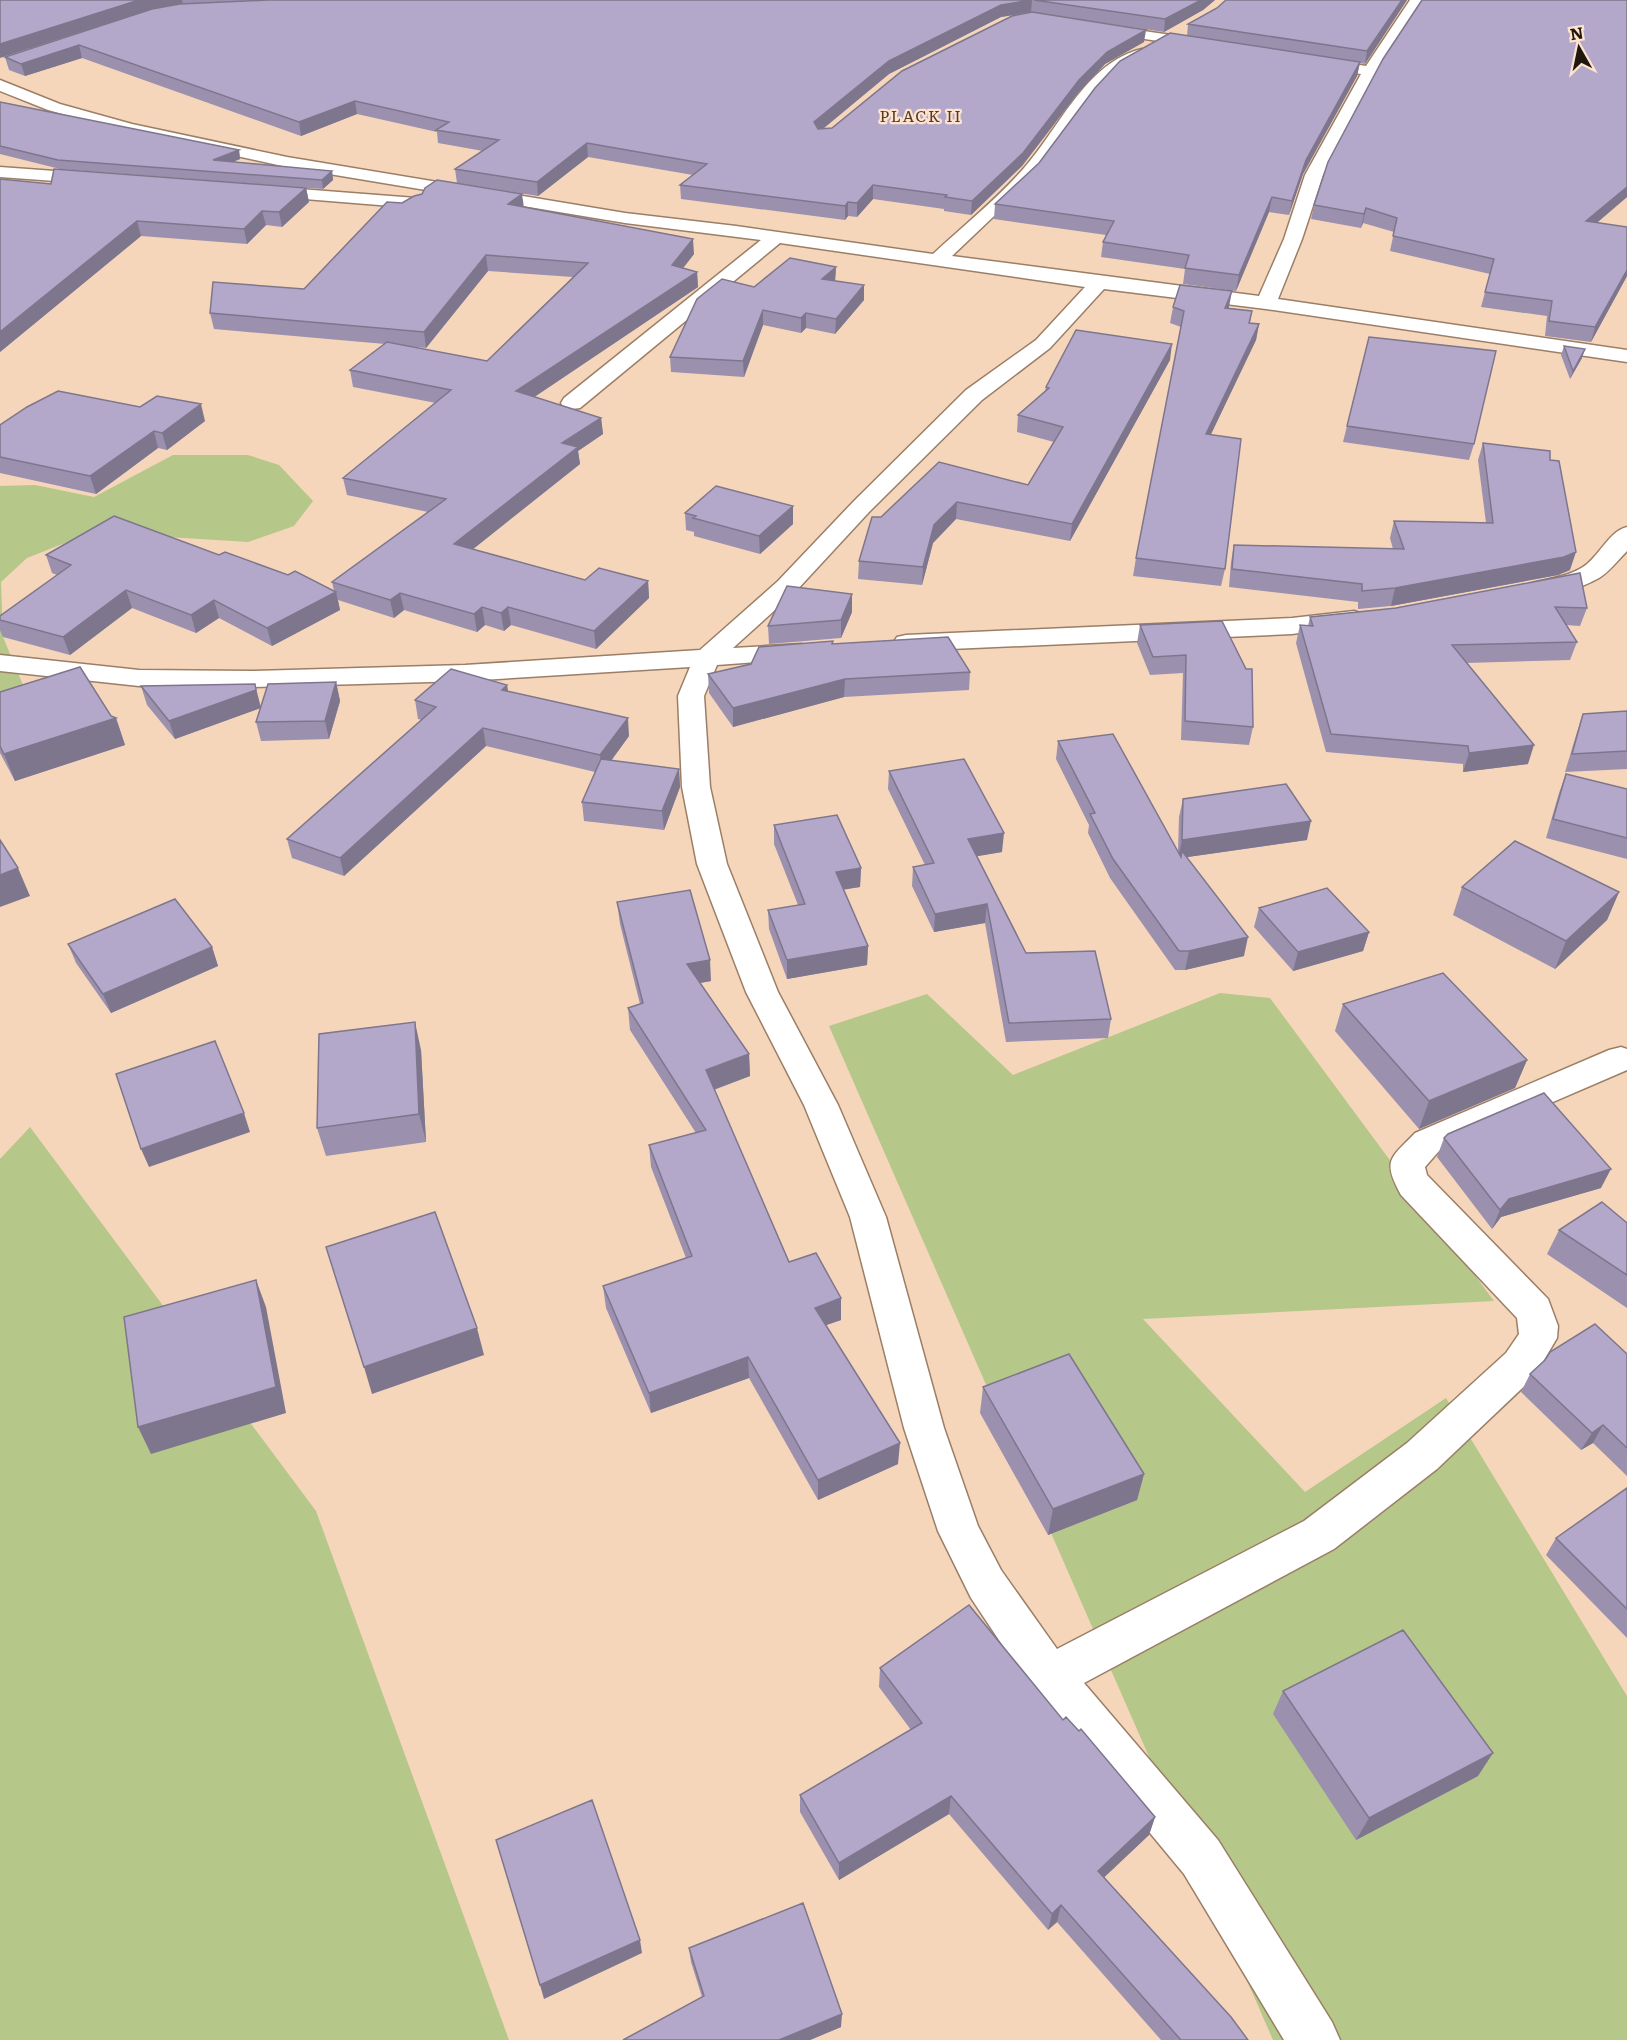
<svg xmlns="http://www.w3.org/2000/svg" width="1627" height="2040" viewBox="0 0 1627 2040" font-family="Literata,serif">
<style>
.green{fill:#b5c789}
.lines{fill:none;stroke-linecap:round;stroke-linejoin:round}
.street-casing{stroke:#9b7e66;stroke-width:3}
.street{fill:#fff;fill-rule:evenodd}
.wall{fill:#9b90ae;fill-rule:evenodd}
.shaded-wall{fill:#7e768d}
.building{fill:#b4a8ca;stroke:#7e768d;stroke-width:1.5}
.labels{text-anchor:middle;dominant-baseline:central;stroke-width:4.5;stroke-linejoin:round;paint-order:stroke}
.far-neighbourhood-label{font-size:16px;letter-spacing:1.5px;fill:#553b25;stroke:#fee4cf}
</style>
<rect width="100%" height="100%" fill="#f6d6bb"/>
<path class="green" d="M173,455H248L279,465L313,501L294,526L248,542L120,534L70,541L27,558L1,582L3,637L28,697L0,717V486L35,485L94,497Z
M1220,993L1270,998L1494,1301L1143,1319L1305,1492L1446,1398L1627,1696V2040H1273L829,1026L927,994L1013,1075Z
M30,1127L316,1511L509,2040H0V1159Z"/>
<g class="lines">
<defs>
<path id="street" d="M1410,0H1424L1378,71L1323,175L1302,239L1278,299L1627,350V362L1266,309L1104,289L1050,348L982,400L870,511L796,591L733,648L801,644L810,646L814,652L810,658L717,665L704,696L710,787L727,864L778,992L838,1105L886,1217L944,1428L978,1526L1001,1570L1057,1649L1304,1521L1407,1443L1506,1353L1519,1334L1517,1318L1401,1195C1382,1160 1390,1159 1415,1133L1609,1050L1621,1047L1627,1049V1070L1439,1151L1425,1167L1427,1175L1548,1299L1558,1326L1557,1338L1534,1377L1437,1469L1334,1549L1084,1683L1218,1840L1332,2022L1340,2040H1284L1184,1874L1034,1693L971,1598L938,1531L904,1428L850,1217L804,1105L746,992L697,864L682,787L678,696L690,667L465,681L252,687L139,686L0,671V655L139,670L252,671L465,665L700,650L778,581L854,501L966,390L1036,340L1085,287L780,243L580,408L572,409L564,408L561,403L564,398L761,240L625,223L287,167L123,131L48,110L0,91V80L60,104L132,124L287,157L625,213L736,226L933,254C963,226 997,199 1024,168C1059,129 1086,62 1142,49L1147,50L1149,53L1147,56L1117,72L1092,100L1036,176L952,256L1259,296L1284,239L1305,175L1361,74L1316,68L1308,63L1316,58L1366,66Z
M1102,25L1206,40L1213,44L1206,48L1097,32L1095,29Z
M0,167L96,174L102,175L105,179L102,183L96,184L0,177Z
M261,186L416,198L422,199L425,203L422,207L416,208L255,195L252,191L255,187Z
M1627,527V551C1619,559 1609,572 1599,578C1581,588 1549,599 1529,594L1526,589L1529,584C1547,579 1567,577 1583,567C1599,557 1609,531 1627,527Z
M1354,611L1363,614L1367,619L1363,624L1292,634L906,651L897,649L893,643L897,637L906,635L1292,618Z"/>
</defs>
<use href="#street" class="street-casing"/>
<use href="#street" class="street"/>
</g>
<path class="wall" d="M0,0H266L152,9Z
M267,0H1215L1203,10L1164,32L1031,12L1001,17L889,74L823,129L832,128L1144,42L1105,64L1078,93L1022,166L971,215L944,211V209L873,199L857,217L848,216L845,220L681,199L680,185L693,175L588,157L538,196L457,183L455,169L483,151L438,143L437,132L357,114L301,136L82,58L25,76L9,70L5,57Z
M1226,0H1407L1365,64L1360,63L1357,76L1303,174L1289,215L1269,212L1236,291L1183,284L1185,269L1101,257L1103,242L1106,235L994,219L995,204L1187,36L1188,24L1217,8Z
M1627,0V197L1597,223L1627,227V276L1591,342L1545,336L1547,316L1481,307L1490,274L1390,251L1394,232L1363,223L1361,228L1311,219L1314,205Z
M0,102L239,150L240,159L233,162L332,171L333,180L323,189L60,169L0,154Z
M0,179L51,184L306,188L309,202L282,227L266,225L247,244L141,236L0,352Z
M402,203L523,207L694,254L683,268L697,272L698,287L534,397L601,418L603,434L578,451L580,464L472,549L585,580L648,581L649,598L596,649L511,625L504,631L485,625L477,632L404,610L394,618L338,600L340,610L272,646L219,618L196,633L132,608L70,655L3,637L0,630V616L57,575L52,573L46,555H219L334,591L332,582L428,512L347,495L343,478L436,403L353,387L350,370L385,344L214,329L210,313L304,289ZM488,271L573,277L487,361L406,346L426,348Z
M836,267L835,281L864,300L835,334L806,328L801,333L763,325L744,377L671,372L670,357L754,287Z
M1173,307H1229V308L1252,311L1250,323L1259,324L1256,340L1211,434L1225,569L1221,586L1133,576L1136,558L1181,327L1170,323Z
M1369,337L1474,444L1469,460L1343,442Z
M1564,346L1582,358L1570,379L1561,355Z
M1170,360L1070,541L956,519L933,543L922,585L858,579L859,561L881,517L1028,485L1054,442L1017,432L1018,415L1045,391L1046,387Z
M205,421L167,450L158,448L96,494L0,473V425Z
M1483,443L1550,460L1570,570L1558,575L1391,606L1358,609V602L1229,587L1231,562L1234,545L1393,549L1390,538L1394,521L1486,523L1478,460Z
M793,506V524L760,554L694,536V532L686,530L685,513Z
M1580,573L1587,608L1580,626L1566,625L1577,642L1570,660L1466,663L1528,764L1463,772V764L1326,752L1296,643L1300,625L1308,626L1310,617L1396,608Z
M852,594V612L841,638L769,644L768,626Z
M1222,621L1253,727L1249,745L1181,740L1183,673L1150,675L1137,643L1140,625Z
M833,644L970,672L969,690L844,697L733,727L709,693L708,674Z
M336,682L340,701L329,739L261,741L256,722L260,708L175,739L147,705L141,686L261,707Z
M507,685L508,692L629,736L611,761L679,769L680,787L664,830L584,821L582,802L595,772L486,746L344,876L292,858L287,839L422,720L418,719L415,700Z
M0,692L116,718L125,745L15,781L0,753Z
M1627,711V769L1565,772L1577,732L1583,714Z
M1058,741L1178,852L1179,817L1183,799L1307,840L1187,857L1244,956L1185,970H1175L1110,878L1088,833L1089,825L1056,759Z
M889,771L1002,852L977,856L1026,953L1111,1019L1108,1038L1006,1042L985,923L934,932L912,886L913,867L925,865L888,789Z
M1566,774L1627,789V859L1546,838L1559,793Z
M774,825L861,868L860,887L843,889L868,946L867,965L787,979L769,929L768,910L798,905L774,844Z
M1462,887L1619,892L1607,920L1555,969L1453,915Z
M617,902L711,981L700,983L749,1054L750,1076L714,1090L789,1262L841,1320L826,1325L898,1464L818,1500L749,1378L651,1413L606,1308L603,1286L686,1258L651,1167L649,1145L696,1133L630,1030L628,1008L640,1004L620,924Z
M1259,908L1369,932L1363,951L1293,971L1254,927Z
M68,944L212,947L218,966L111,1013L76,963Z
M1343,1004L1527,1060L1515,1088L1419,1129L1335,1031Z
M421,1050L426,1142L326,1156L317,1128Z
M1444,1138L1601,1188L1501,1217L1492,1229L1437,1157Z
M1627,1223V1308L1547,1254L1559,1230Z
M1627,1354V1476L1593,1443L1581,1450L1521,1392L1530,1374Z
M983,1387L1144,1474L1137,1500L1048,1535L980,1413Z
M1627,1488V1638L1546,1555L1556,1538Z
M880,1668L1063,1720L1155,1817L1149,1835L1104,1877L1248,2040H1161L1057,1922L1048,1930L949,1814L839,1880L800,1812V1795L911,1730L879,1687Z
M1283,1691L1478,1776L1356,1840L1273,1714Z
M689,1948L841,2027L810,2040H623L702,1997L691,1962Z"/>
<path class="shaded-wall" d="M139,0H182L183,4L152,9L0,58V44Z
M1032,0L1031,12L1001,17L889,74L814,136V122L889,61L1001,5Z
M1201,0H1215L1203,10L1164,32L1165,19Z
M1402,0H1407L1365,64L1367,51Z
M1146,30L1144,42L1105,64L1078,93L1022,166L971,215L972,201L1079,80L1107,52Z
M79,45L82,58L25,76L21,64Z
M1360,62L1357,76L1303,174L1289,215L1292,201L1306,160Z
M355,101L357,114L301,136L299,122Z
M587,143L588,157L538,196L537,182Z
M239,150L240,159L215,169L213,160Z
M332,171L333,180L323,189L322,180Z
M873,185V199L857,217V203Z
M1627,187V197L1582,235L1586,221Z
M306,188L309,202L282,227L279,212Z
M522,194L524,208L508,204Z
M1272,197L1269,212L1236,291L1239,275Z
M848,202V216L845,220V206Z
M1366,208L1363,223L1361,228L1364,214Z
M262,211L266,225L247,244L244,229Z
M137,221L141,236L0,352V332Z
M693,239L694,254L673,281L672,265Z
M486,255L488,271L426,348L424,332Z
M836,267L835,282L822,279Z
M1627,270V276L1591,342L1595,327Z
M697,272L698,287L518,408L516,391Z
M864,285V300L835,334L836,319Z
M1232,291L1229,307L1222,324L1225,308Z
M763,310V325L744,377L743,361Z
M806,313V328L801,333V318Z
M1259,324L1256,340L1203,451L1206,434Z
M1172,344L1170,360L1070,541L1072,524Z
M1585,349L1582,358L1570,379L1573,371Z
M201,404L205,421L167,450L162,433Z
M601,418L603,434L578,451L580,464L457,562L454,544L562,443Z
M154,431L158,448L96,494L90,476Z
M957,502L956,519L933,543L922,585L923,567L934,525Z
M793,506V524L760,554L759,536Z
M1576,552L1570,570L1558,575L1391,606L1395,588Z
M648,581L649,598L596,649L594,631Z
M126,590L132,608L70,655L63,637Z
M336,592L340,610L272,646L267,628Z
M400,593L404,610L394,618L390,600Z
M852,594V612L841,638V620Z
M214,600L219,618L196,633L191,615Z
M482,607L485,625L477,632L474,614Z
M508,607L511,625L504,631L501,613Z
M845,679L844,697L733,727V708Z
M336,682L340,701L329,739L325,721Z
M255,684L261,708L175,739L169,721Z
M507,685L510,704L502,690Z
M116,718L125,745L15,781L4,754Z
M628,718L629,736L602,773L600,755Z
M483,728L486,746L344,876L340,858Z
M1534,745L1528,764L1463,772L1469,753Z
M679,769L680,787L664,830L662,811Z
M1311,821L1307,840L1181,858L1182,851L1180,858H1178L1182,840Z
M1004,833L1002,852L967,858L968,839Z
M18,868L30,896L0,907V875Z
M861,868L860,887L836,891V872Z
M1619,892L1607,920L1555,969L1566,941Z
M987,904L985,923L934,932L935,914Z
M1369,932L1363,951L1293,971L1298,952Z
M1248,937L1244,956L1185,970L1189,951Z
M868,946L867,965L787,979V960Z
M212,947L218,966L111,1013L103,994Z
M710,960L711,981L688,985L687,964Z
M415,1022L421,1050L426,1142L419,1114Z
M749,1054L750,1076L707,1092L706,1070Z
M1527,1060L1515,1088L1419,1129L1429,1101Z
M244,1113L250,1132L149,1167L141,1149Z
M1611,1169L1601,1188L1501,1217L1492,1229L1500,1210L1509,1199Z
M256,1280L266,1307L286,1413L151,1454L138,1427Z
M841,1298V1320L815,1329V1308Z
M477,1328L484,1355L372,1394L364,1367Z
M748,1357L749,1378L651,1413L649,1393Z
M1603,1425L1593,1443L1581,1450L1592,1433Z
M900,1443L898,1464L818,1500V1480Z
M1144,1474L1137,1500L1048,1535L1053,1509Z
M1493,1753L1478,1776L1356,1840L1369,1818Z
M951,1796L949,1814L839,1880V1863Z
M1155,1817L1149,1835L1093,1888L1098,1871Z
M1061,1905L1057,1922L1048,1930L1052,1914Z
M640,1940L642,1953L544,1999L540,1985Z
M842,2014L841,2027L810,2040H779Z"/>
<path class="building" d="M0,0H139L0,44Z
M268,0H1031L1001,5L889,61L814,122L818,129L832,128L902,71L1012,16L1032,12L1146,30L1107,52L1079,80L1023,153L972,201L945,197L947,195L873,185L857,203L848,202L845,206L680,185L707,164L587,143L537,182L455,169L499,140L436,130L449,122L355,101L299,122L79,45L21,64L5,57L152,9L180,4Z
M1034,0H1201L1165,19Z
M1226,0H1402L1367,51L1188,24L1217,8Z
M1422,0H1627V187L1586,221L1627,227V270L1595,327L1549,321L1552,301L1485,292L1494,259L1393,236L1397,218L1366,208L1364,214L1314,205L1328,162L1383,59Z
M1170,33L1360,62L1306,160L1292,201L1272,197L1239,275L1185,268L1189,255L1103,242L1114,221L995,204L1039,163L1095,88L1120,61Z
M0,102L239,150L213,160L332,171L322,180L58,160L0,146Z
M54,169L306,188L279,212L262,211L244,229L137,221L0,332V179L51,184Z
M437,180L522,194L508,204L693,239L672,265L697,272L516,391L601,418L562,443L578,447L454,544L585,580L599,568L648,581L594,631L508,607L501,613L482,607L474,614L400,593L390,600L332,582L446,499L343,478L451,390L350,370L387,342L487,361L588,263L486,255L424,332L210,313L213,282L304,289L387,202L402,203L414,196L422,194L425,188Z
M790,258L836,267L822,279L864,285L836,319L806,313L801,318L763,310L743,361L670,357L697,299L722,279L754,287Z
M1180,285L1232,291L1225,308L1252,311L1249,323L1259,324L1206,434L1241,439L1225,569L1136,558L1184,311L1173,307Z
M1076,330L1172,344L1072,524L957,502L934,525L923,567L859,561L872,517H881L939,462L1028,485L1063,427L1018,415L1049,388L1046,387Z
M1369,337L1496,351L1474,444L1347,426Z
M1564,346L1585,349L1573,371Z
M58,391L140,407L157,396L201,404L162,433L154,431L90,476L0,457V425L27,407Z
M1483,443L1550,451V460L1559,461L1576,552L1564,557L1395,588L1362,591V584L1232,569L1234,545L1404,549L1394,521L1493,523Z
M716,486L793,506L759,536L693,518L696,516L685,513Z
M114,516L219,555L225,552L288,575L295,571L336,592L267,628L214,600L191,615L126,590L63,637L0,620V616L71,565L46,555Z
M1580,573L1587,608L1555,607L1577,642L1452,645L1534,745L1469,753L1468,746L1331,734L1300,625L1313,626L1310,617L1396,608Z
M787,586L852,594L841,620L768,626Z
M1222,621L1246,669H1252L1253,727L1185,721L1186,655L1153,657L1140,625Z
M948,637L970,672L845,679L733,708L708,674L751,664L759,647L833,641L832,644Z
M80,667L111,716L116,718L4,754L0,746V692Z
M451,669L507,685L502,690L628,718L600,755L483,728L340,858L287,839L436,707L415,700Z
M336,682L325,721L256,722L268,684Z
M255,684L256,690L169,721L141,686Z
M1627,711V751L1572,754L1583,714Z
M1113,734L1181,857L1182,851L1248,937L1189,951H1179L1113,859L1090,814L1095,813L1058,741Z
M601,759L679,769L662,811L582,802Z
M964,759L1004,833L968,839L1026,953L1095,951L1111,1019L1009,1023L987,904L935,914L913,867L934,863L889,771Z
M1566,774L1627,789V838L1553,819Z
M1286,784L1311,821L1182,840L1183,799Z
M837,815L861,868L836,872L868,946L787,960L768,910L805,904L774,825Z
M0,840L18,868L0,875Z
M1515,841L1619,892L1566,941L1462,887Z
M1327,888L1369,932L1298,952L1259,908Z
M690,890L710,960L687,964L749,1054L706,1070L789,1262L816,1253L841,1298L815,1308L900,1443L818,1480L748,1357L649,1393L603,1286L692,1256L649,1145L706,1130L628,1008L643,1003L617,902Z
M175,899L212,947L103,994L68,944Z
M1443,973L1527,1060L1429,1101L1343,1004Z
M415,1022L419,1114L317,1128L319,1034Z
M215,1041L244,1113L141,1149L116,1074Z
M1544,1093L1611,1169L1509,1199L1500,1210L1444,1138L1448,1134Z
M1602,1202L1627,1223V1275L1559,1230Z
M435,1212L477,1328L364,1367L326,1247Z
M256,1280L276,1387L138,1427L124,1317Z
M1595,1324L1627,1354V1448L1603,1425L1592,1433L1530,1374L1545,1360L1550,1352Z
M1069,1354L1144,1474L1053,1509L983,1387Z
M1627,1488V1609L1556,1538Z
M969,1605L1063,1720L1066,1717L1079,1731L1081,1729L1155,1817L1098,1871L1231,2017L1248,2040H1181L1061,1905L1052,1914L951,1796L839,1863L800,1795L922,1723L880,1668Z
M1403,1630L1493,1753L1369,1818L1283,1691Z
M592,1800L640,1940L540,1985L496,1840Z
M803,1903L842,2014L779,2040H623L704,1996L689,1948Z"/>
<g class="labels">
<g class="far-neighbourhood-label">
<text x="921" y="115">PLACK II</text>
</g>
</g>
<g transform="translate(1579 48) rotate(351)" stroke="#fee4cf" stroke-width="4.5" paint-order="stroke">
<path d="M0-4.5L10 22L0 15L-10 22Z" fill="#21160c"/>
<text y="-9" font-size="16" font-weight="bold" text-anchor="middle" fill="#21160c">N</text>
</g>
</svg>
